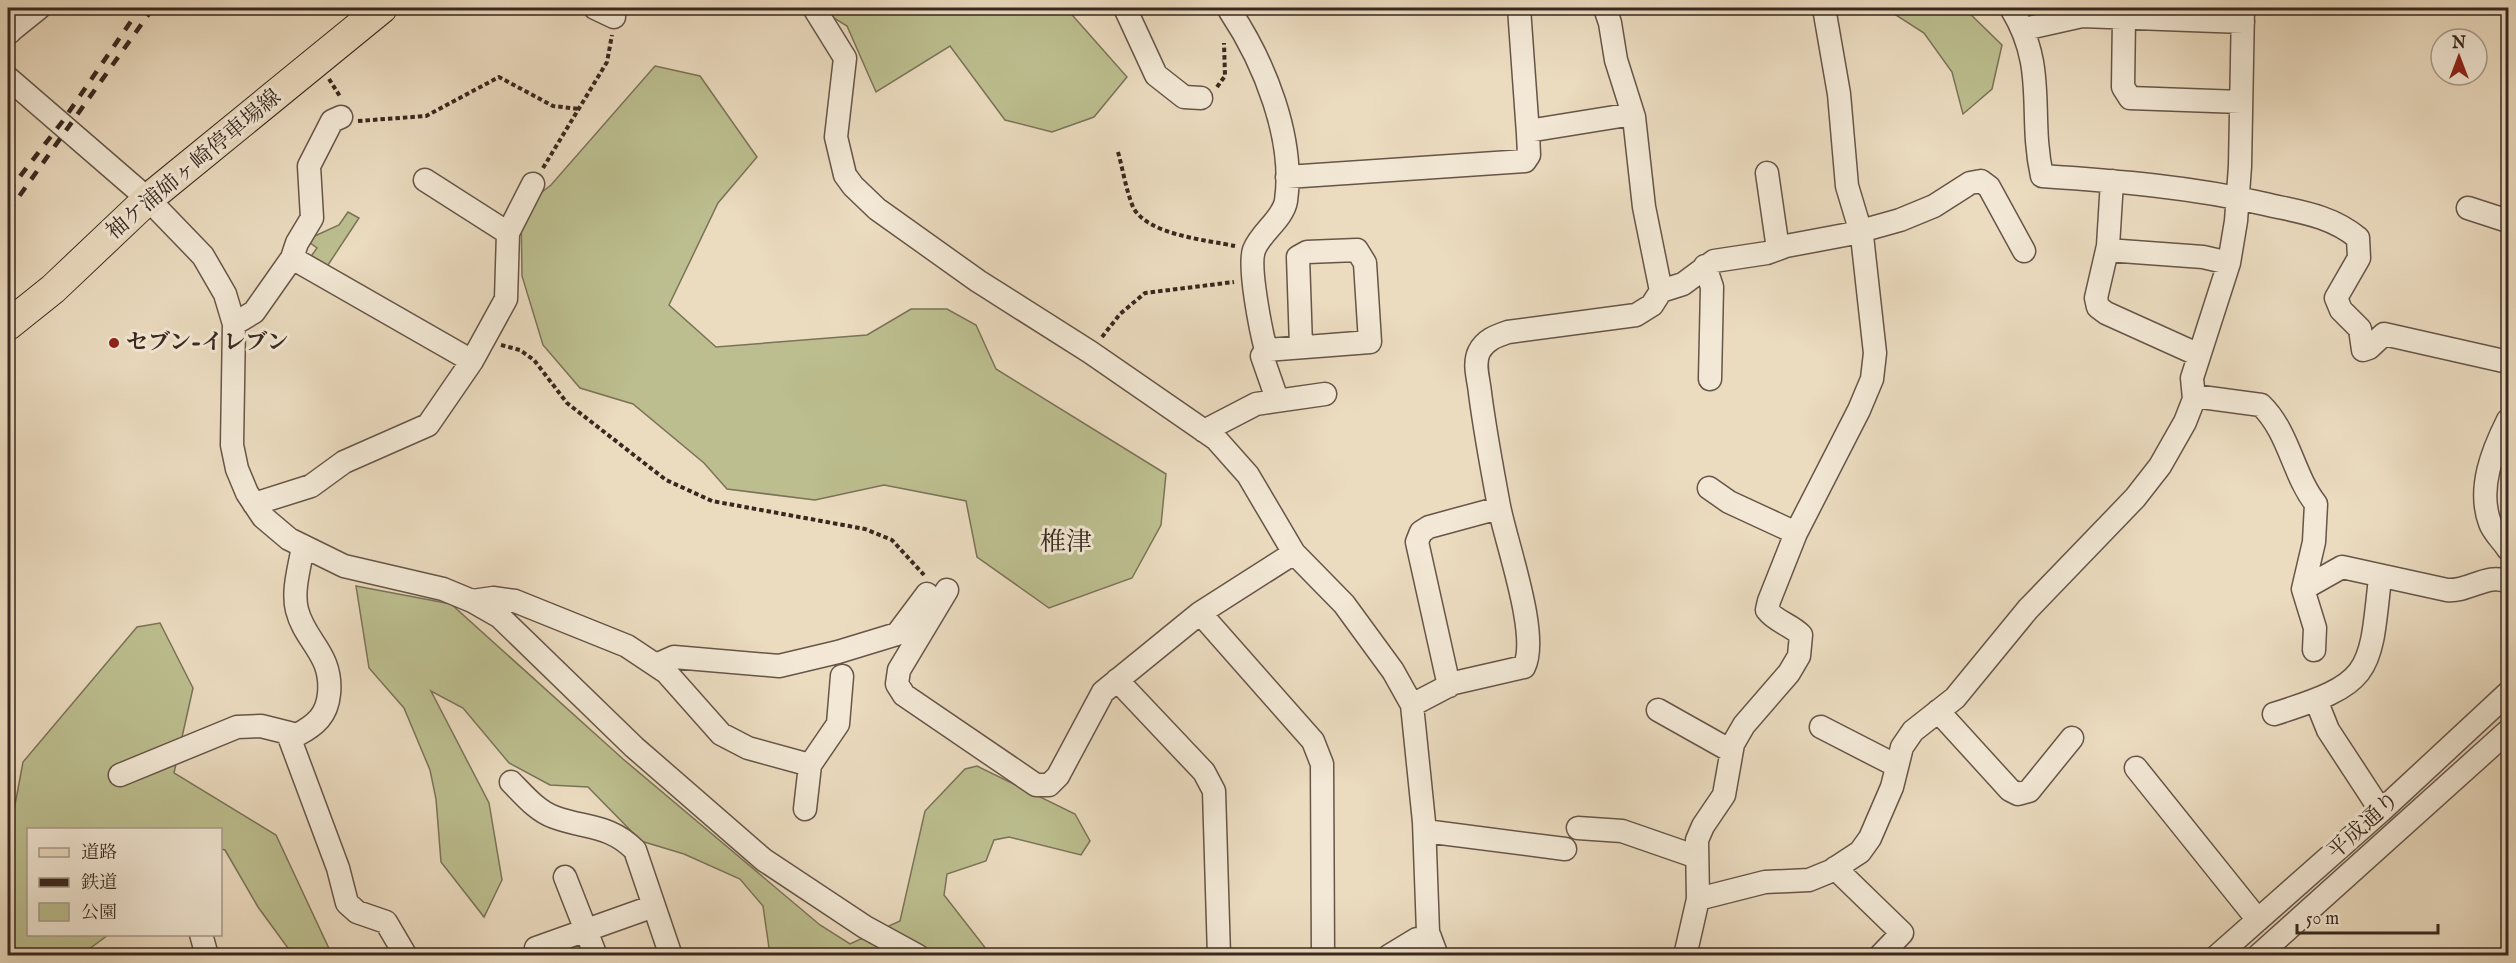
<svg xmlns="http://www.w3.org/2000/svg" width="2516" height="963" viewBox="0 0 2516 963" font-family="'IM FELL English','Noto Serif JP',serif">
<style>
.green{fill:#bcbe8f;stroke:#7a7358;stroke-width:1.5}
.lines{fill:none;stroke-linecap:round;stroke-linejoin:round}
.minor-casing{stroke:#665548;stroke-width:25}
.major-casing{stroke:#392820;stroke-width:32}
.path{stroke:#392820;stroke-width:4;stroke-dasharray:4.5 3;stroke-linecap:butt}
.minor{stroke:#f2e8d5;stroke-width:22}
.major{stroke:#ebdbbf;stroke-width:30}
.rail{stroke:#392820;stroke-width:4.5;stroke-dasharray:10 10;stroke-linecap:butt}
.poi-dot{fill:#8f2418;stroke:#f2e8d5;stroke-width:2}
.labels{text-anchor:middle;dominant-baseline:central;stroke-width:6;stroke-linejoin:round;paint-order:stroke}
.street-label{font-size:22px;fill:#392820;stroke:#f2e8d5}
.poi-label{font-size:22px;font-weight:bold;fill:#392820;stroke:#f2e8d5;text-anchor:start}
.quarter-label{font-size:26px;fill:#392820;stroke:#f2e8d5}
</style>
<rect width="100%" height="100%" fill="#ebdbbf"/>
<filter id="stains"><feTurbulence type="fractalNoise" baseFrequency=".00333" numOctaves="4"/><feColorMatrix values="0 0 0 0 .2 0 0 0 0 .09 0 0 0 0 .02 0 0 0 .5 -.17"/></filter>
<radialGradient id="worn" r=".72"><stop offset=".6" stop-color="#630" stop-opacity="0"/><stop offset="1" stop-color="#630" stop-opacity=".3"/></radialGradient>
<path class="green" d="M826,8H1066L1127,77L1094,117L1052,132L1005,120L950,46L876,92L847,26L829,15Z
M1885,8H1964L2002,45L1992,89L1963,114L1952,72L1924,33Z
M655,66L700,76L757,157L718,203L669,305L716,347L867,335L911,309H947L976,325L996,369L1166,474L1161,525L1132,578L1049,608L977,557L966,501L884,485L815,500L727,489L704,463L633,404L580,388L543,345L522,276L521,208L551,185Z
M348,212L359,218L324,271L307,262L317,248L306,240L339,225Z
M356,586L451,604L623,759L820,925L850,944L900,921L925,811L965,769L977,766L1075,814L1090,841L1081,855L1009,837L994,840L986,861L947,874L944,895L987,950L984,955H770L763,906L740,879L684,854L641,841L588,787L550,785L509,763L463,708L431,691L489,803L502,880L484,917L441,862L436,799L430,770L404,708L369,668Z
M160,623L193,688L174,773L276,835L332,955H293L258,907L225,850L221,849L220,830H28V934L108,935L81,955L8,956V842L23,762L137,627Z"/>
<g class="lines">
<defs>
<path id="minor" d="M595,8L614,17
M814,8L845,58L836,137L845,175L853,186L877,209L978,281L1090,352L1216,439L1248,475L1294,553L1344,604L1393,671L1412,705L1424,822L1428,932L1437,956
M1125,8L1156,75L1184,97L1201,98
M2011,8C2048,68 2028,113 2042,176C2117,181 2192,187 2265,204C2299,212 2330,215 2358,238L2359,258L2336,298L2341,310L2360,329L2363,350L2369,348L2384,334L2508,362
M1230,11C1264,62 1295,138 1286,201C1283,219 1260,233 1254,250C1248,267 1261,331 1266,350
M2124,18L2123,87L2130,98L2241,102
M2024,29L2082,16L2243,22
M10,32V8
M8,33L39,8
M8,78L148,199L203,256L225,294L234,324L232,445L237,469L247,493L263,517L289,539L344,566L443,589L472,601L500,617L634,747L764,860L865,927L918,956
M1528,131L1633,114
M1767,173L1778,249
M1287,177L1525,161L1529,155L1528,134L1519,8
M425,180L508,233
M2112,181L2108,246L2096,298L2098,307L2106,313L2199,355
M2468,208L2508,221
M2107,250L2203,257L2229,263
M292,258L297,243L312,218L309,166L332,121L341,117
M1705,266L1712,287L1710,379
M1661,291L1683,284L1714,261L1767,253L1786,246L1850,234L1900,220L1934,206L1970,183L1981,181L1989,187L2024,251
M234,324L254,312L292,258L472,361
M2194,396L2261,405C2289,432 2293,475 2316,504L2314,542L2303,589L2315,628L2314,650
M1277,399L1262,356L1266,350L1370,342L1365,263L1357,250L1307,252L1298,257L1301,346
M2508,420C2493,450 2477,488 2490,523C2493,532 2503,541 2508,549
M1204,431L1256,404L1325,394
M1709,488L1729,502L1796,533
M254,504L311,486L344,462L428,425L472,361L506,299L508,233L533,184
M2303,589L2342,567L2447,590C2469,592 2488,572 2508,582
M947,590L899,670L897,684L904,695L1036,785H1049L1058,776L1103,692L1200,613L1294,553
M472,601L493,598L515,601L627,646L666,672L721,734L748,748L810,765
M1200,613L1313,741L1322,764L1323,956
M656,665L674,657L779,666L838,652L897,634L927,594
M1117,680L1204,772L1214,791L1219,956
M1449,686L1417,542L1421,532L1429,527L1499,508
M2316,700L2328,730L2381,811
M1412,705L1454,683L1524,667C1540,636 1506,543 1499,506C1492,469 1485,431 1480,393C1479,380 1473,365 1479,352C1485,340 1496,336 1508,332L1636,315L1652,305L1661,291L1644,207L1634,117L1616,60L1610,23L1605,8
M1658,710L1731,751
M1938,711L2010,790L2018,794L2029,791L2072,738
M2274,714C2372,683 2370,675 2380,577
M1821,727L1897,766
M288,734L338,868L347,903L357,912L386,922L406,956
M2136,768L2258,920
M120,775L237,727L261,726L297,735C316,725 327,715 329,694C333,654 305,642 297,610C292,590 300,566 303,546
M511,782C524,795 537,811 554,817C586,829 609,824 635,850L671,956
M805,809L810,765L838,724L842,676
M1578,828L1622,831L1697,857
M1425,831L1565,849
M1835,868L1902,933L1880,956
M565,877L596,956
M1698,899L1765,882L1809,880L1831,871L1860,852L1870,838L1892,787L1902,747L1913,731L1955,698L2028,609L2135,498L2160,466L2185,422L2194,399L2192,378L2229,263L2236,221L2240,166L2243,8
M201,934L207,956
M536,948L654,906
M1389,956L1417,939L1430,937
M1685,956L1698,899L1697,840L1703,826L1724,795L1733,744L1744,725L1789,673L1799,656L1801,635C1790,624 1776,622 1767,610L1769,601L1796,533L1859,410L1872,379L1875,353L1862,236L1847,186L1839,94L1824,8
M2217,956L2381,811L2508,693
M2258,956L2508,731"/>
<path id="major" d="M8,325L53,289L148,199L382,8"/>
</defs>
<use href="#minor" class="minor-casing"/>
<use href="#major" class="major-casing"/>
<path class="path" d="M329,79L341,98
M1217,87L1225,76L1224,43
M358,121L426,116L499,77L553,106L580,109
M1118,152C1123,170 1126,190 1133,207C1147,235 1207,240 1235,246
M543,168L607,62L612,35
M1102,337L1120,314L1145,293L1234,282
M501,345L520,350L534,360L567,403L666,480L712,501L865,529L892,540L924,575"/>
<use href="#minor" class="minor"/>
<use href="#major" class="major"/>
<path class="rail" d="M8,192L62,122L140,8
M8,212L153,8"/>
</g>
<circle class="poi-dot" cx="114" cy="343" r="6"/>
<g class="labels">
<g class="street-label">
<text transform="translate(194 165) rotate(-40)">袖ケ浦姉ヶ崎停車場線</text>
<text transform="translate(2364 826) rotate(-42)">平成通り</text>
</g>
<g class="poi-label">
<text x="126" y="343">セブン-イレブン</text>
</g>
<g class="quarter-label">
<text x="1066" y="542">椎津</text>
</g>
</g>
<rect width="2516" height="963" fill="none" stroke="#ebdbbf" stroke-width="30"/>
<rect x="9" y="9" width="2498" height="945" fill="none" stroke="#392820" stroke-width="3"/>
<rect x="15" y="15" width="2486" height="933" fill="none" stroke="#392820" stroke-width="1.5"/>
<rect x="27" y="828" width="195" height="108" fill="#f2e8d5" stroke="#a89b8d" stroke-width="1.5"/>
<rect x="39" y="848" width="30" height="9" fill="#ebdbbf" stroke="#a89b8d" stroke-width="1.5"/>
<text x="81" y="858" font-size="18" fill="#392820">道路</text>
<rect x="39" y="878" width="30" height="9" fill="#392820" stroke="#a89b8d" stroke-width="1.5"/>
<text x="81" y="888" font-size="18" fill="#392820">鉄道</text>
<rect x="39" y="903" width="30" height="18" fill="#bcbe8f" stroke="#a89b8d" stroke-width="1.5"/>
<text x="81" y="918" font-size="18" fill="#392820">公園</text>
<g transform="translate(2459 57)"><circle r="28" fill="#f2e8d5" stroke="#a89b8d" stroke-width="1.5"/>
<path d="M0-4.5L10 22L0 15L-10 22Z" fill="#8f2418"/>
<text y="-9" font-size="16" font-weight="bold" text-anchor="middle" fill="#392820">N</text>
</g>
<path d="M2297 924v9h141v-9" fill="none" stroke="#392820" stroke-width="3"/>
<text x="2306" y="924" font-size="18" fill="#392820" stroke="#f2e8d5" stroke-width="4.5" paint-order="stroke">50 m</text>
<rect width="100%" height="100%" filter="url(#stains)"/>
<rect width="100%" height="100%" fill="url(#worn)"/>
</svg>
